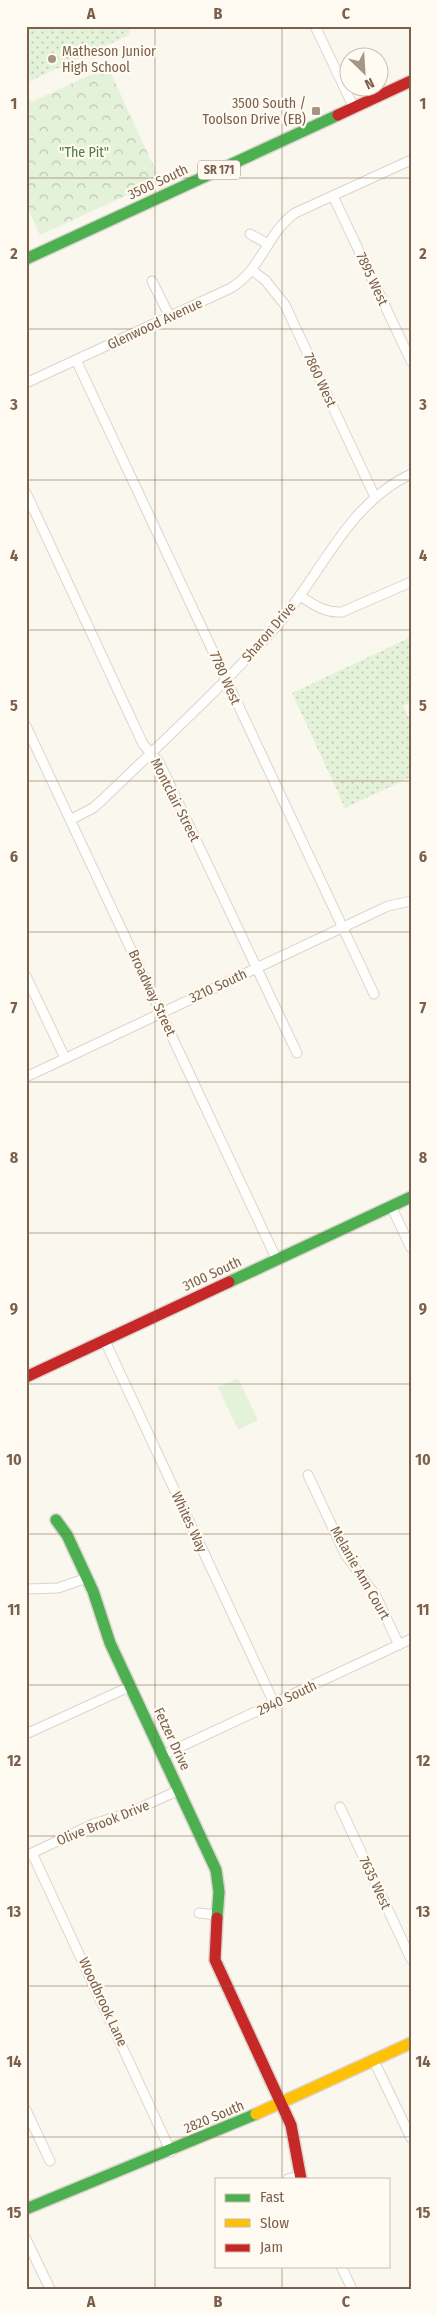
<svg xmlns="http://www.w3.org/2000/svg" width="437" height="2315" viewBox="0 0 437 2315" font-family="'Fira Sans Condensed',sans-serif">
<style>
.grass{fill:url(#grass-dots)}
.park{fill:url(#park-crowns)}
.pitch{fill:#e5f2da}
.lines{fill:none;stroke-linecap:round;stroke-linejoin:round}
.street-casing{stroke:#dad4cd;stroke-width:11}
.fast-casing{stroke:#dad4cd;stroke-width:14}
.slow-casing{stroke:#dad4cd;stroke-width:14}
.jam-casing{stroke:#dad4cd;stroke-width:14}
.street{stroke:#fefefd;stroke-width:9}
.fast{stroke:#4caf50;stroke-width:11}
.slow{stroke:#ffc107;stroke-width:11}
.jam{stroke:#c62828;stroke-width:11}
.grid{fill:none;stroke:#7b604b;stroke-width:1;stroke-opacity:0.55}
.poi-dot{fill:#a79584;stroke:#fffbf3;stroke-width:2}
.labels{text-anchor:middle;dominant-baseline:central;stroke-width:4.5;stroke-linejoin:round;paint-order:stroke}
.shield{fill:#fffbf3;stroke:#a38e7d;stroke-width:1}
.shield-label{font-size:12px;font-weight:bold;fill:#7b604b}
.poi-label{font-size:14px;fill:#7b604b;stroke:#fffbf3;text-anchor:start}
.park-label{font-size:14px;fill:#4d7b40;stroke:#fffbf3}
.street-label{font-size:14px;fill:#7b604b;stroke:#fffbf3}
.neatline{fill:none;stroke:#7b604b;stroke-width:2}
.grid-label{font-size:16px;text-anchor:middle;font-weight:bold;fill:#7b604b}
</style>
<defs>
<pattern id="grass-dots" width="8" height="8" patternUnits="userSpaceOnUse" patternTransform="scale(1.25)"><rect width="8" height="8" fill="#e5f2da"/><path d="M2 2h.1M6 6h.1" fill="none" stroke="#bfc7b3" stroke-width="1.8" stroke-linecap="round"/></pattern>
<pattern id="park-crowns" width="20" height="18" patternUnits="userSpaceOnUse" patternTransform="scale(1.25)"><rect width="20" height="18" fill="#e5f2da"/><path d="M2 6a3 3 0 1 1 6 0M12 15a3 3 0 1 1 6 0" fill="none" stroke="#bfc7b3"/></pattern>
</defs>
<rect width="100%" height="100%" fill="#faf7ef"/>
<path class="grass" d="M26,26H131L129,35L26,83Z
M411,637V702L403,706L411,721V777L345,808L292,693Z"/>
<path class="park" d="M108,67L160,180L40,235L26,206V93L31,102Z"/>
<path class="pitch" d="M238,1378L258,1420L238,1430L218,1387Z"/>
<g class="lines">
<defs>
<path id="street" d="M315,26L354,108
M333,196L411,361
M250,234L268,244
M253,271L265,280L285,305L375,497
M152,281L170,317
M76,360L374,994
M26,383L231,288C263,268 266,234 295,213L411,160
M26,493L143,744L159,762L297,1053
M300,596C314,605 325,613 342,612L411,582
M26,726L277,1260
M70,820L93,808L101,801C159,745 220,689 274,629C320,578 345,505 411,474
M26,976L65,1058
M26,1077L388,906L411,901
M391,1206L411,1248
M105,1341L274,1703
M308,1475L345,1554L376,1596L399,1645
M26,1589L58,1588L87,1578
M26,1734L131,1686
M163,1755L411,1639
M340,1807L411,1959
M32,1853L171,2152
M26,1856L93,1824L129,1813L179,1790
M199,1913L217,1915
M374,2061L411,2138
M26,2110L50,2161
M288,2179L300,2176
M26,2239L50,2289
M341,2266L352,2289"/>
<path id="fast" d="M26,259L338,115
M229,1282L411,1197
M56,1520L67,1535L93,1591L110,1643L216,1870L219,1892L217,1918
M26,2209L256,2114"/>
<path id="slow" d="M256,2114L411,2043"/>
<path id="jam" d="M338,115L411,81
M26,1377L229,1282
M217,1918L215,1960L291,2125L301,2179"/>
</defs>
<use href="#street" class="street-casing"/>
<use href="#fast" class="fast-casing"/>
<use href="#slow" class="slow-casing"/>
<use href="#jam" class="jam-casing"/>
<use href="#street" class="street"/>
<use href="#fast" class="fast"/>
<use href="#slow" class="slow"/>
<use href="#jam" class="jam"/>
</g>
<path class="grid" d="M155,26V2289M282,26V2179M26,178H411M26,329H411M26,480H411M26,630H411M26,781H411M26,932H411M26,1082H411M26,1233H411M26,1384H411M26,1534H411M26,1685H411M26,1836H411M26,1986H411M26,2137H411M282,2266V2289"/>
<g class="poi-dot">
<circle cx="52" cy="59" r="5"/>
<rect x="311" y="106" width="10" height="10" rx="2.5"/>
</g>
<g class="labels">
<rect class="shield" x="198" y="160.5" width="42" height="19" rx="4"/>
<g class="shield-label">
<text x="219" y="170">SR 171</text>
</g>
<g class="poi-label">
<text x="62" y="51">Matheson Junior<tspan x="62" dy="16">High School</tspan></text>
<text x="306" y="103" text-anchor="end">3500 South /<tspan x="306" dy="16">Toolson Drive (EB)</tspan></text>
</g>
<g class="park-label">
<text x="84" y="152">"The Pit"</text>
</g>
<g class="street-label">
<text transform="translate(158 182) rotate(-25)">3500 South</text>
<text transform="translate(372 279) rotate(65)">7895 West</text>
<text transform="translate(155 324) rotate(-25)">Glenwood Avenue</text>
<text transform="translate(320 380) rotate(65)">7860 West</text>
<text transform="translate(269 632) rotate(-49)">Sharon Drive</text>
<text transform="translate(225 678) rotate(66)">7780 West</text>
<text transform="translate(175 800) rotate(63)">Montclair Street</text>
<text transform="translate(218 986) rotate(-25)">3210 South</text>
<text transform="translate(152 993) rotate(65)">Broadway Street</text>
<text transform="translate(212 1274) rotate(-25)">3100 South</text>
<text transform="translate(189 1522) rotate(65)">Whites Way</text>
<text transform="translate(360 1573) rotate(60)">Melanie Ann Court</text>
<text transform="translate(287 1698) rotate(-25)">2940 South</text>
<text transform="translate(172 1739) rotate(65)">Fetzer Drive</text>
<text transform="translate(103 1823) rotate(-22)">Olive Brook Drive</text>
<text transform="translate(375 1883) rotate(65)">7635 West</text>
<text transform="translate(103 2002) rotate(65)">Woodbrook Lane</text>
<text transform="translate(214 2117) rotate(-23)">2820 South</text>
</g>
</g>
<rect width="437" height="2315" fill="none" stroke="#fffbf3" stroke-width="55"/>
<rect x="215" y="2178" width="175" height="90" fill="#fffbf3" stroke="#cabdb0"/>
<rect x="225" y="2194" width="25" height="8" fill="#4caf50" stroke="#cabdb0"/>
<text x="260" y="2202" font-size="15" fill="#7b604b">Fast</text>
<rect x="225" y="2219" width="25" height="8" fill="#ffc107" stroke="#cabdb0"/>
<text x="260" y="2228" font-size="15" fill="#7b604b">Slow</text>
<rect x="225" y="2244" width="25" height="8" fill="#c62828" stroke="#cabdb0"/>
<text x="260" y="2252" font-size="15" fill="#7b604b">Jam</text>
<g transform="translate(364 72) rotate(155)"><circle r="24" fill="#fffbf3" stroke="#cabdb0"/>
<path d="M0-4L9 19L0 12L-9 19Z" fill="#a79584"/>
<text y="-8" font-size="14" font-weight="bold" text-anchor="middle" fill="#7b604b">N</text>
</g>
<rect x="28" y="28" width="382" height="2260" class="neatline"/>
<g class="grid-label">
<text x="91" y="19">A</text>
<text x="218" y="19">B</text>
<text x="346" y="19">C</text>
<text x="14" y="109">1</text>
<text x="423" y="109">1</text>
<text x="14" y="259">2</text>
<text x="423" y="259">2</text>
<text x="14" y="410">3</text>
<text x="423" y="410">3</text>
<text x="14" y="561">4</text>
<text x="423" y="561">4</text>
<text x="14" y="711">5</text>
<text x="423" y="711">5</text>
<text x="14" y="862">6</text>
<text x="423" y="862">6</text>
<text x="14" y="1013">7</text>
<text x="423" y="1013">7</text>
<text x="14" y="1163">8</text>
<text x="423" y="1163">8</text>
<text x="14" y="1314">9</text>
<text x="423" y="1314">9</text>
<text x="14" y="1465">10</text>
<text x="423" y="1465">10</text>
<text x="14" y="1615">11</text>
<text x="423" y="1615">11</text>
<text x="14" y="1766">12</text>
<text x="423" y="1766">12</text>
<text x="14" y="1917">13</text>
<text x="423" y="1917">13</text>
<text x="14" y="2067">14</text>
<text x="423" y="2067">14</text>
<text x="14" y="2218">15</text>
<text x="423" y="2218">15</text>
<text x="91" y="2307">A</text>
<text x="218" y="2307">B</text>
<text x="346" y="2307">C</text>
</g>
</svg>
